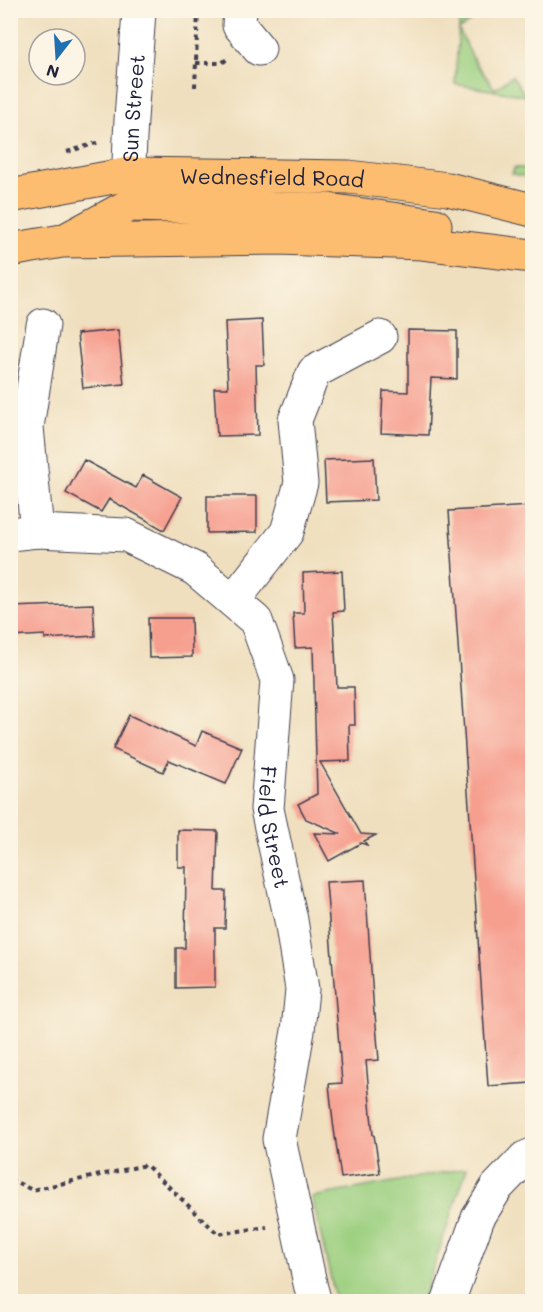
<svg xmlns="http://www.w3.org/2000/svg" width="543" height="1312" viewBox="0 0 543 1312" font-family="Mali,sans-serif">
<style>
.green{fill:#9bcf7f;stroke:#5e785d;stroke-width:1.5}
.building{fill:#f69f8f}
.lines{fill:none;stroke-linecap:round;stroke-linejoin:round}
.minor-casing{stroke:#413e4f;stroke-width:35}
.major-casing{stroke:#413e4f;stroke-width:35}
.path{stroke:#413e4f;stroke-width:4;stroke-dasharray:4.5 4.5;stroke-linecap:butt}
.minor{stroke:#fff;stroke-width:33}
.major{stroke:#fcbd6f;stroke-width:33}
.labels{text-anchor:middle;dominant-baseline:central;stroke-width:6;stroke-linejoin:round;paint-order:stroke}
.street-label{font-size:21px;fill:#22223b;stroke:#fcf5e5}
</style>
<rect width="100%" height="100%" fill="#fcf5e5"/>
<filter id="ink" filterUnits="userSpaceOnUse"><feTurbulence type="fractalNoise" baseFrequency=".0167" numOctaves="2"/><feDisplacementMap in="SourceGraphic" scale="12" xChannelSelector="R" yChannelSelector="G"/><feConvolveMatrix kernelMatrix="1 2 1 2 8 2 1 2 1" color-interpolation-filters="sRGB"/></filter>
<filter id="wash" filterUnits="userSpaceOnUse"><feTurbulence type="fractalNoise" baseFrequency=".008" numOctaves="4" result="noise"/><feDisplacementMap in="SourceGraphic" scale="24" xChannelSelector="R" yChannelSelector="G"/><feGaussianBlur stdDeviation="1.35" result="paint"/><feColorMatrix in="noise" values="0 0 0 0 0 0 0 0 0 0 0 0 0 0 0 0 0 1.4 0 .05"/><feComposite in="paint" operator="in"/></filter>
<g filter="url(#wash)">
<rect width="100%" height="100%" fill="#efdfbe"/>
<path class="green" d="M460,11H473L476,17L459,30L475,62L495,89L512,76L526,96L455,84Z
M514,168H532V178L512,174Z
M467,1168L422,1301H336L312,1197Z"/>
<g id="blocks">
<path class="building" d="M262,320L264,365H256L258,435L217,436L214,388H228L225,322Z
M118,330L124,384L83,388L77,334Z
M408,330L457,331V379L431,378L428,435L381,433L383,391L408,392Z
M374,458L376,500L326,502L324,460Z
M84,460L136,488L143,475L182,497L164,530L109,499L101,512L66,493Z
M207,496H257V532L207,533Z
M532,506V1083L488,1086L449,511Z
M342,571L344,611L333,612L337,687H354L355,725H349L350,761L320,762L361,834L376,835L364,841L367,845L361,843L329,861L314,833L341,834L306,819L298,804L317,794L313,647L295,648L293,613H304L303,573Z
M93,604L95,636L45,639V635L10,637V607Z
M148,618H191L192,657L149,658Z
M129,715L196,746L202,731L242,748L226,784L169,760L163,772L113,749Z
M178,830L218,831L216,891H226L225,928H215V987L176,988V948H185L186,867H178Z
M365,880L374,1014H375L379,1060L366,1061L373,1135H374L380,1173L341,1178L333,1122L329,1084L342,1083L326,882Z"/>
</g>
</g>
<g filter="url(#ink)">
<use href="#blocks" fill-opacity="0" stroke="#413e4f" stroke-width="1.5"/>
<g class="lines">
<defs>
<g id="minor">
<path d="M240,10L239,25L259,49"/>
<path id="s1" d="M129,174C129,119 136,65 139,10"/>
<path d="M37,531L27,427L43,325"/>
<path id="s2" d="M10,534L37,531L126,535L195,569L256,621L277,680L267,809L291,920L302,989L298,1031L279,1139L311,1288L315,1302"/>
<path d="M233,601L287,532L301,483L295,420L314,372L380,337"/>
<path d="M448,1302L478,1218L497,1187L525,1158L532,1155"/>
</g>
<g id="major">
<path id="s3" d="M10,196L129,174L349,177L448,189L532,210"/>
<path d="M67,239L130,205L328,210L435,225"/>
<path d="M10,250L62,241L278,238L422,243L532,256"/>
</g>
</defs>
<use href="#minor" class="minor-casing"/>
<use href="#major" class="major-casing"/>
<path class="path" d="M170,14L189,15L190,10
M196,63H222L227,59
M195,87L198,10
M67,152L100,142
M10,1179L32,1190L146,1165L218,1234L267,1227"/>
<use href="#minor" class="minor"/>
<use href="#major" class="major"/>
</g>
</g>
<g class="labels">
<g class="street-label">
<text stroke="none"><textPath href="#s1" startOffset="66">Sun Street</textPath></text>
<text stroke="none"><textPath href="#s3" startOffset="264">Wednesfield Road</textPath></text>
<text stroke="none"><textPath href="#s2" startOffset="484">Field Street</textPath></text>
</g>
</g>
<rect width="543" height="1312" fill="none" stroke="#fcf5e5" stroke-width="36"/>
<g transform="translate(57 57) rotate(197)"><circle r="28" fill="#fcf5e5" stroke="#a5a1a1" stroke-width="1.5"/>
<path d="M0-4.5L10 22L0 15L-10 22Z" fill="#1f6fb2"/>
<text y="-9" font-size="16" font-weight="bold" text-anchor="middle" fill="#22223b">N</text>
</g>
</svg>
